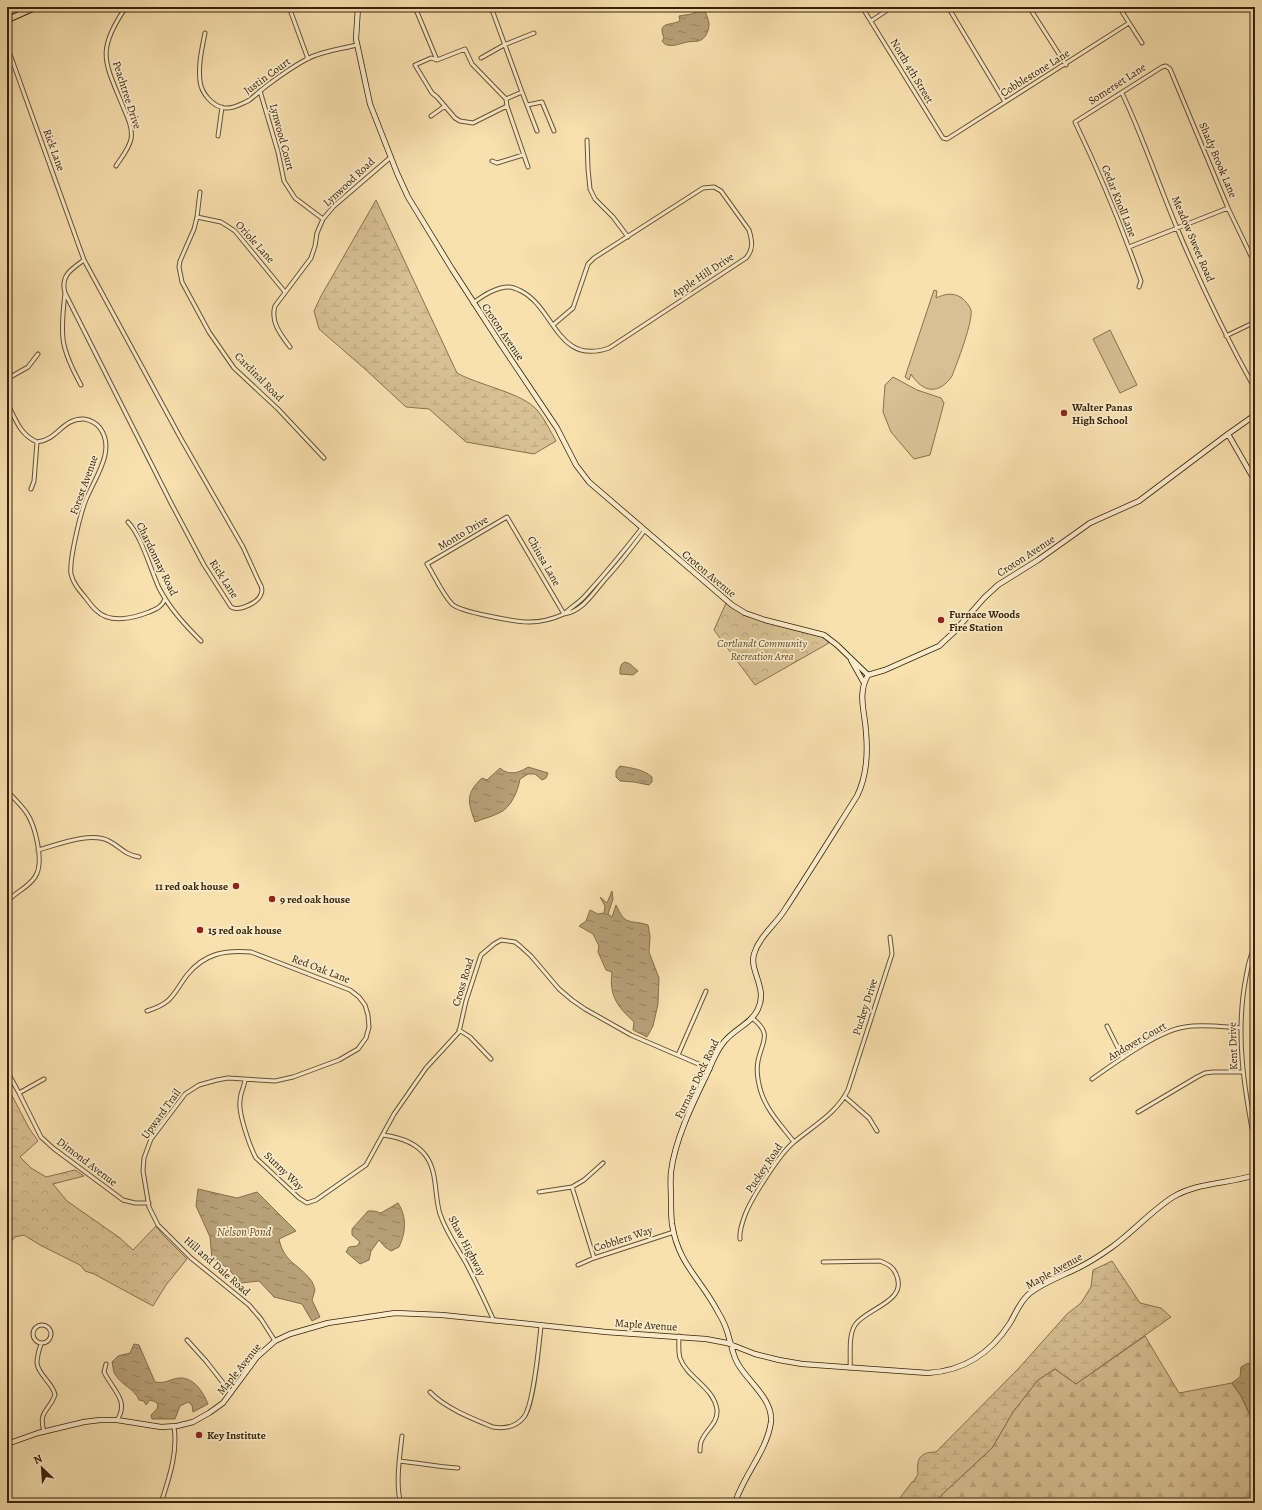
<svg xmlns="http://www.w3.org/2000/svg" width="1262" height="1510" viewBox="0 0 1262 1510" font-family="Alegreya,serif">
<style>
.grass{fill:#d7c093;stroke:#86724e}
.forest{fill:url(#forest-firs);stroke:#86724e}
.wetland{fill:url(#wetland-marsh);stroke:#86724e}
.park{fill:url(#park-crowns);stroke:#86724e}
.water{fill:url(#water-ripples);stroke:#836e4a}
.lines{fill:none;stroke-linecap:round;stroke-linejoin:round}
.street-casing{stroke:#665232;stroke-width:5}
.secondary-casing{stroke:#362308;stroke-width:6}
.primary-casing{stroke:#362308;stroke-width:7}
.street{stroke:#faebcb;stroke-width:3}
.secondary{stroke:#faebcb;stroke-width:4.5}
.primary{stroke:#f8e0af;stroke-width:5}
.poi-dot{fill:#8f2418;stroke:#faebcb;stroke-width:1.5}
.labels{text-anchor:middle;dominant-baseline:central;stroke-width:3.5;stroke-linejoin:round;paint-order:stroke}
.street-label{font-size:11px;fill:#362308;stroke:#faebcb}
.poi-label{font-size:11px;font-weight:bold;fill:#362308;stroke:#faebcb;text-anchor:start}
.park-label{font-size:11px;font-style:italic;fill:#5e4a2b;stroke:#faebcb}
.water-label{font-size:12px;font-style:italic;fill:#634f2e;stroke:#faebcb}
</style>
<defs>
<pattern id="forest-firs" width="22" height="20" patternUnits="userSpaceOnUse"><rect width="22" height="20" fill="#d7c093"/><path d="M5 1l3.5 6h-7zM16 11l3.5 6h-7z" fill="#b9a57d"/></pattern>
<pattern id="wetland-marsh" width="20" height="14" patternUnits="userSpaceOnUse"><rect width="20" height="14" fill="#d7c093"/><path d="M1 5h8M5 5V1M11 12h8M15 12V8" fill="none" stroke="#b9a57d"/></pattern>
<pattern id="park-crowns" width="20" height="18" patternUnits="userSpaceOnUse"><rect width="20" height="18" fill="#d7c093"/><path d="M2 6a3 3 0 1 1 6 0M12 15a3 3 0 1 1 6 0" fill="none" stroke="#b9a57d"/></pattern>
<pattern id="water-ripples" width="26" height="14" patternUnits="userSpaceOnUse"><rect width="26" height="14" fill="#b6a076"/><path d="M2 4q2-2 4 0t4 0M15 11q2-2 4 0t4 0" fill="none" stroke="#95825f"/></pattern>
</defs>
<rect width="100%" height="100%" fill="#f8e0af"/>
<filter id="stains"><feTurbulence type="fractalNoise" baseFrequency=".005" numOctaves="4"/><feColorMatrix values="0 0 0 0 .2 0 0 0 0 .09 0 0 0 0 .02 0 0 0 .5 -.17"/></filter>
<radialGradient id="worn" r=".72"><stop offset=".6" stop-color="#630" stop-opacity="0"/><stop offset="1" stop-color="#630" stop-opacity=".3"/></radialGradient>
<path class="grass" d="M934,290L937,291L936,298C945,294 953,292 962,298C965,301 970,306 971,310C973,322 957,363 952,376C939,395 923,393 911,374L909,380L905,377Z
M1110,330L1137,385L1120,393L1093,339Z
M893,377L917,390L941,398L944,403L930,455L914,459L891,432L883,412L885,385Z"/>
<path class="forest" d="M1145,1336L1179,1393L1232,1383L1241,1396L1249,1413L1255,1418V1430L1252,1434V1441L1255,1442V1503H933L992,1448L1013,1412L1038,1380L1055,1369L1076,1384Z"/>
<path class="wetland" d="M376,200L457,373C478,385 523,393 537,410C545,419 550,431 556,441L534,454L466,442L429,409L406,407L365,369L319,329L314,311L321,296Z
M1112,1261L1140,1303L1161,1308L1171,1317L1076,1384L1055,1369L1038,1380L1013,1412L992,1448L933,1503H896L912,1482L914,1481L918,1474C916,1459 920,1452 936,1452L1019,1368L1067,1314L1081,1303L1091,1287L1093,1270Z"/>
<path class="park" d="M726,603C754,622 788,628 820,636L825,639L829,643L755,685L714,630Z
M7,1086L29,1128L38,1141L20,1157L31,1168L46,1177L75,1170L84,1176L53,1184L67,1201L120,1238L133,1250L156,1226L163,1235L187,1259L166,1285L153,1306L94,1274L85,1271L80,1265L40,1245L24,1235L15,1237L7,1246Z"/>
<path class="water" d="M704,9C706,14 709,20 709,24C709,31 705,40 698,41C695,42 692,41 688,42C680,43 668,50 662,41L664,38C657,21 670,26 680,21L679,16L692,14Z
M625,662L630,664L638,671L633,675L620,674C620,668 620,664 625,662Z
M620,766C631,768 643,769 652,777V782L649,785L634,782L620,781L616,777V771Z
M528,767L548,773L546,778L542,780L535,774H528L520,779C518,791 511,808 499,813C491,817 482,819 475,822C468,802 465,794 482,778L487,780L500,768C509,776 519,773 528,767Z
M612,891L613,899L608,914L612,917L616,905C626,927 629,919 648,925L650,936L649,952L659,978L658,1004L653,1026L647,1037L633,1030L634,1022C617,1006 609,996 612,972L606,970L598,952L599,946L593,934L579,926L586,921L590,910L598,914L604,913L605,906L600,897L607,903Z
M198,1189L237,1198L257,1192L296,1231L279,1239C284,1262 297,1263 310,1279C313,1282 314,1287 315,1290L312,1300L320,1317L312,1321L302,1304L274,1297L259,1281L240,1283L228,1268L212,1259L210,1237L196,1206Z
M398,1203C407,1217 406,1232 399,1247L391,1251L385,1247L379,1240L371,1251L369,1260L360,1264L346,1252L349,1247L357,1246L360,1242L352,1235V1229L368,1211H374L381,1213Z
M134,1344L139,1345L155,1382C167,1384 169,1379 179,1378C194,1377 203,1392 208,1404L193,1412L192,1405L188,1402L180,1406L175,1419H152L151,1415L157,1409L158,1405L156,1402L150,1400L146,1405L144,1401L139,1400C135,1389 121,1385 115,1374C113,1371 113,1366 112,1362L118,1356L130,1353Z
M1248,1363L1255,1365V1418L1249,1413L1241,1396L1232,1383L1240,1377L1241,1367Z"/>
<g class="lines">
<defs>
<path id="street" d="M289,7L308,59
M413,7L417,12L437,60L465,49L472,64L506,99
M491,7L522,92L537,131
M862,7L938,130L943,138L947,139L1129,23
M948,7L1005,102
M1029,7L1066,65
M1119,7L1142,43
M871,21L892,7
M205,33C202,48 198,65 200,81C201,93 213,107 225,108C233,109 241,104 248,101C255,96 262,89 269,84C281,75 294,66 307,59C322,51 341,49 357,45
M7,46L84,260L180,437L243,547L259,582C261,585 263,590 261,594C259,602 239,612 231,607L204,565L171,503L65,293C60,275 72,269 84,260
M481,58L504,45L534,33
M437,60L431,58L415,65L432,93L437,97L455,118L460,121L473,123L507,106
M260,91L278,152L284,181L295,198L323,219
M1122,93C1143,137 1158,183 1177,228C1200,283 1226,337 1255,389
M506,99L507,106L528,167
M506,99L522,92
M527,105L542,102L554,131
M431,116L445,106
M218,136L222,107
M587,140L588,169L590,189L595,199L613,217L628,237
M492,161L497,163L523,155
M116,166C121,158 129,149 131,139C133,129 128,118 124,109C105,62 95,52 126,7
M200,192L197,217L194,229L180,261L179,267L182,282L209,332L234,368L278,409L324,458
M197,217L221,222L235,231L285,292
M1129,247L1228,208
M1139,287L1141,281C1122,227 1100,174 1075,122L1162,67L1166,66L1170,69L1228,208L1251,256
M65,293C60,336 60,347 81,385
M473,303C484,295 496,287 509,287C513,287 517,289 521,291C555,308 557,366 609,348L746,258C754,249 752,240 749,230L721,191L714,187L703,188L594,258L588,264L573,308L553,325
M1226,336L1255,322
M290,347C281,335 270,322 275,306L311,258L315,246L317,233L323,219L334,206L391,157
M7,379L28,367L38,354
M7,403C16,419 19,434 37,442C58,440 62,418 84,419C90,420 96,423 100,428C117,451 93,480 85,502C80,516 69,560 71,574C73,583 79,590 85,597C89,602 92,607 97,611C110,624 134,618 149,612C156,609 162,607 165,599
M31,489L34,481L37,442
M507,517L564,614C553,619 541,622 529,622C516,622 460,612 452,604C442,593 435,577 427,564Z
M128,522C142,537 150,568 159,588C170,609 185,625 201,641
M642,528C624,551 605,574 585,596C579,603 571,607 564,614C584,611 595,590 608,576C621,562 633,546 645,530
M7,791C13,797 20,804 26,812C35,825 45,862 35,877C28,888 15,892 7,902
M38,850C57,845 91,831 109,841C121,847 123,854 139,857
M1255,948C1249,956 1248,968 1246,977C1235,1033 1244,1089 1255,1144
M147,1011C173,1003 173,994 187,975C205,953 225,950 251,952L350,990L359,997L365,1005L368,1015L369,1027L366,1038L358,1049L339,1060L293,1077L275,1081L228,1078L217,1080L199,1085L185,1094L151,1139L144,1158L143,1171L149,1207L158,1225L191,1258L249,1305L261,1319L275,1341
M752,1018C773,1034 762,1041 758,1061C756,1071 758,1082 761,1092C767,1111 782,1126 794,1142
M1107,1026L1123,1058
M459,1030L470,1037L491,1059
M678,1055L706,991
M7,1071L19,1093L41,1137L53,1148L123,1200L135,1203H149
M1092,1079C1115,1063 1159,1030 1185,1027C1203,1024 1223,1027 1241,1028
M245,1080C244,1087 240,1094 240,1101C238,1113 250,1147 256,1158L299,1198L307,1203L316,1200L366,1165L394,1114L426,1068L459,1032L466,1001L481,955L494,944L501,940L515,942L520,946L531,956L559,989L572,1000L585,1009L631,1035L710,1069
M19,1093L44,1079
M845,1097L869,1118L877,1131
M1138,1112L1197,1077L1205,1073L1213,1072H1243
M383,1135C398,1137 416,1142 426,1156C438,1173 434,1195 440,1214C446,1232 457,1247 466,1263C476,1282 485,1301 494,1321
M572,1187L594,1258
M539,1192L572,1187L584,1180L603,1163
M740,1239C739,1231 742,1223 745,1215C751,1199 780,1153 794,1142C813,1126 837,1113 848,1090L892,954L890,937
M823,1262L880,1261C888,1264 893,1267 896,1274C909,1302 866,1308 855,1325C848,1336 851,1355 850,1368
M578,1265L594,1258L674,1232
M33 1334a9 9 0 1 1 18 0a9 9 0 1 1-18 0Z
M679,1336C679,1343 678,1351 680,1358C687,1378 714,1387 717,1410C718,1424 705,1430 701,1442C700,1445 700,1448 700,1451
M187,1340L206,1361L231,1393
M41,1344C39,1350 37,1357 37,1363C38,1375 53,1383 55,1395C49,1412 38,1410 44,1432
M106,1364L104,1372C112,1389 130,1401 117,1420
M430,1392C445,1408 473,1419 493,1427C505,1429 516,1427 524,1417C534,1404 539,1344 541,1326
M399,1461C419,1463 438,1467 458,1468
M161,1503C169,1478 178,1453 174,1427
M401,1503C395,1486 400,1454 402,1436"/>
<path id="secondary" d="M358,7L356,39L370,104L397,173L408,197L452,269L498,340L557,428L576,465L589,482L732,605L745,613L765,620L824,635L837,645L868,675
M1228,434L1255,415
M851,660L864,683
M868,675L885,670L939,646L954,632L984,598L998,585L1038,560L1090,523L1139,501L1228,434L1255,481
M7,1444L38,1433L84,1422L100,1420H117L161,1427L177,1426L193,1422L209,1413L223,1403L257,1357L275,1341L290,1334L328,1323L395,1313L442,1315L606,1332L706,1339L727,1343L755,1354L779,1360L802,1364L928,1373C963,1371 991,1353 1010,1323C1016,1313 1020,1301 1030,1293C1044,1282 1062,1276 1078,1268C1090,1262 1101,1255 1112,1247C1133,1232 1151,1211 1173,1197C1198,1182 1228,1184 1255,1175
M735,1503C743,1476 767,1451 771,1422C773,1399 749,1383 738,1364C733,1356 732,1347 729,1338C727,1329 723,1320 718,1312C701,1279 678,1264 672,1224C671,1216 671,1208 671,1200C671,1191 670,1181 671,1172C675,1139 693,1103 707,1074C712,1063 716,1051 724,1042C734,1029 751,1024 758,1009C768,988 749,971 754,954C759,937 775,925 784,911C809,873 833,834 857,796C867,776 868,754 866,732C865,712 857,694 868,675"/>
<path id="primary" d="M7,20L36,7"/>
</defs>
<use href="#street" class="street-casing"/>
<use href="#secondary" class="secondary-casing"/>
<use href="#primary" class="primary-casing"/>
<use href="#street" class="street"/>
<use href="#secondary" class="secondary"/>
<use href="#primary" class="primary"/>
</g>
<g class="poi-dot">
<circle cx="1064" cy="413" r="4"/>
<circle cx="941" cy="620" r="4"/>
<circle cx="236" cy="886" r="4"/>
<circle cx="272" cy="899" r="4"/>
<circle cx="200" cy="930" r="4"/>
<circle cx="199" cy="1435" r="4"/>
</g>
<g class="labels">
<g class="street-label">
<text transform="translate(912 71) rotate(59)">North 4th Street</text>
<text transform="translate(1035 73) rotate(-32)">Cobblestone Lane</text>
<text transform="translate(267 76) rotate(-36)">Justin Court</text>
<text transform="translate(1117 84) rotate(-33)">Somerset Lane</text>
<text transform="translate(127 95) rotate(72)">Peachtree Drive</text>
<text transform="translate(282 137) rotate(75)">Lynwood Court</text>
<text transform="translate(54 150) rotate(70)">Rick Lane</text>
<text transform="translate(1218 160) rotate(67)">Shady Brook Lane</text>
<text transform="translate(349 182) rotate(-43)">Lynwood Road</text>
<text transform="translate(1119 201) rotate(68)">Cedar Knoll Lane</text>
<text transform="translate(1193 239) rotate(67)">Meadow Sweet Road</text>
<text transform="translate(255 242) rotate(48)">Oriole Lane</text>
<text transform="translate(703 275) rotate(-33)">Apple Hill Drive</text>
<text transform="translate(503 332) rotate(56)">Croton Avenue</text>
<text transform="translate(259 377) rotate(45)">Cardinal Road</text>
<text transform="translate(84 485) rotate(-70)">Forest Avenue</text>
<text transform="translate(463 533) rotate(-31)">Monto Drive</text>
<text transform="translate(1026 556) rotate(-33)">Croton Avenue</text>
<text transform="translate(157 559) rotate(64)">Chardonnay Road</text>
<text transform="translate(544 561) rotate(60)">Chiusa Lane</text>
<text transform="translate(709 574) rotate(40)">Croton Avenue</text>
<text transform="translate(224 579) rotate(57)">Rick Lane</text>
<text transform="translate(321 969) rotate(21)">Red Oak Lane</text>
<text transform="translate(463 982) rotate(-73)">Cross Road</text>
<text transform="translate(865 1007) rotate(-72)">Puckey Drive</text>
<text transform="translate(1137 1041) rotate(-30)">Andover Court</text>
<text transform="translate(1233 1046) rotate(-92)">Kent Drive</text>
<text transform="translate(697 1079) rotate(-64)">Furnace Dock Road</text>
<text transform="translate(161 1114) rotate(-54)">Upward Trail</text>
<text transform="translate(87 1162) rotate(37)">Dimond Avenue</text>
<text transform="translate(764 1168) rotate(-56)">Puckey Road</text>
<text transform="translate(284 1171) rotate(44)">Sunny Way</text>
<text transform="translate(623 1239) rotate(-18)">Cobblers Way</text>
<text transform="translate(467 1246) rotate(62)">Shaw Highway</text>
<text transform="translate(217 1266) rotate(41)">Hill and Dale Road</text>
<text transform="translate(1054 1271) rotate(-29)">Maple Avenue</text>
<text transform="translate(646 1325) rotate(4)">Maple Avenue</text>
<text transform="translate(239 1369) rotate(-51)">Maple Avenue</text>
</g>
<g class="poi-label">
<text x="1072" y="407">Walter Panas<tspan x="1072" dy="13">High School</tspan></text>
<text x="949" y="614">Furnace Woods<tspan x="949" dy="13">Fire Station</tspan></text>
<text x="228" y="886" text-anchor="end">11 red oak house</text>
<text x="280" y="899">9 red oak house</text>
<text x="208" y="930">15 red oak house</text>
<text x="207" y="1435">Key Institute</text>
</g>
<g class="park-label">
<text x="762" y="643">Cortlandt Community<tspan x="762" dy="13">Recreation Area</tspan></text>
</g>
<g class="water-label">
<text x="244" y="1232">Nelson Pond</text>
</g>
</g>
<rect width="1262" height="1510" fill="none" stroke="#f8e0af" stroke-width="24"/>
<rect x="8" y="8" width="1246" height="1494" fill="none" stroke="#362308" stroke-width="2"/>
<rect x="12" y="12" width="1238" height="1486" fill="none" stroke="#362308"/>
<g transform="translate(42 1468) rotate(335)" stroke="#faebcb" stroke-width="3" paint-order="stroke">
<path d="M0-3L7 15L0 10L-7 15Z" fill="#362308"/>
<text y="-6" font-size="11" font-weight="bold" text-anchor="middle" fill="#362308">N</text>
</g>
<rect width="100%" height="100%" filter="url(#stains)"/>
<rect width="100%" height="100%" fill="url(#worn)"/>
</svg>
